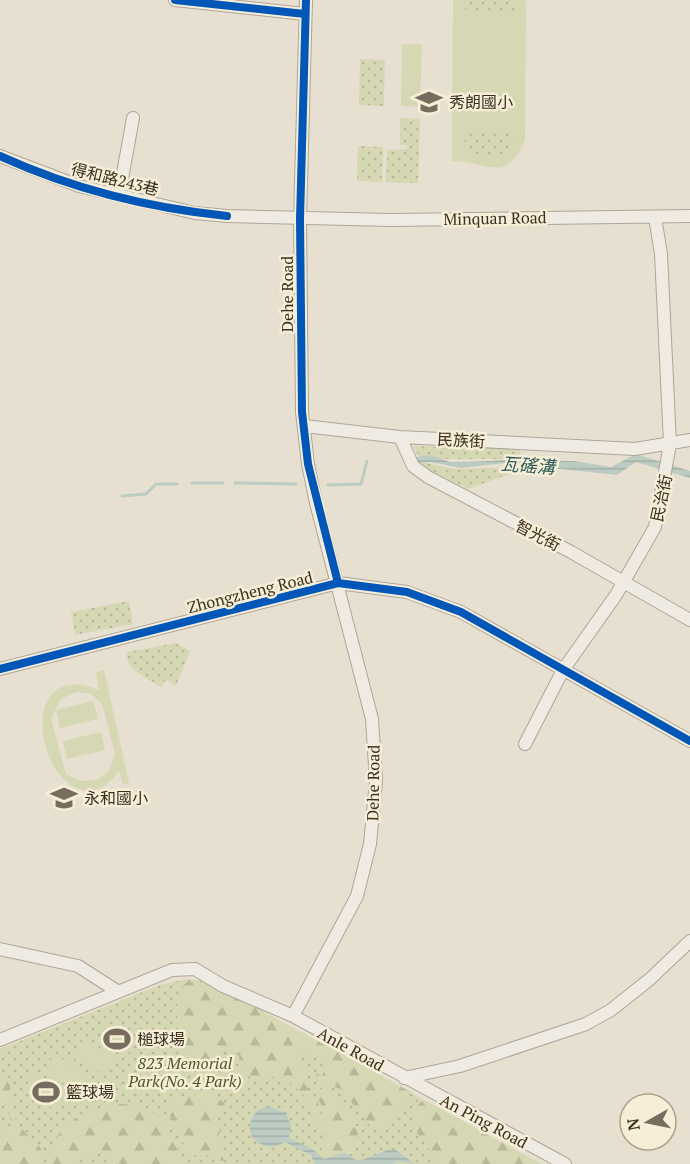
<svg xmlns="http://www.w3.org/2000/svg" width="690" height="1164" viewBox="0 0 690 1164" font-family="'PT Serif','Noto Sans TC',serif">
<style>
.green{fill:url(#green-dots)}
.forest{fill:url(#forest-firs)}
.pitch{fill:#d6d7b3;fill-rule:evenodd}
.water{fill:url(#water-rules)}
.lines{fill:none;stroke-linecap:round;stroke-linejoin:round}
.stream{stroke:#bcccc2;stroke-width:3}
.minor-casing{stroke:#ada599;stroke-width:14}
.minor{stroke:#efebe3;stroke-width:12}
.cycleway-casing{stroke:#f7eed8;stroke-width:11}
.cycleway{stroke:#0057b8;stroke-width:8}
.labels{text-anchor:middle;dominant-baseline:central;stroke-width:5;stroke-linejoin:round;paint-order:stroke}
.poi-label{font-size:16px;fill:#3d2e20;stroke:#f7eed8;text-anchor:start}
.street-label{font-size:16px;fill:#3d2e20;stroke:#f7eed8}
.park-label{font-size:16px;font-style:italic;fill:#4d5a26;stroke:#f7eed8}
.water-label{font-size:18px;font-style:italic;fill:#2f5d5a;stroke:#f7eed8}
</style>
<defs>
<pattern id="green-dots" width="8" height="8" patternUnits="userSpaceOnUse" patternTransform="scale(1.5)"><rect width="8" height="8" fill="#d6d7b3"/><path d="M2 2h.1M6 6h.1" fill="none" stroke="#b9b99a" stroke-width="1.8" stroke-linecap="round"/></pattern>
<pattern id="forest-firs" width="22" height="20" patternUnits="userSpaceOnUse" patternTransform="scale(1.5)"><rect width="22" height="20" fill="#d6d7b3"/><path d="M5 1l3.5 6h-7zM16 11l3.5 6h-7z" fill="#b9b99a"/></pattern>
<pattern id="water-rules" width="6" height="5" patternUnits="userSpaceOnUse" patternTransform="scale(1.5)"><rect width="6" height="5" fill="#bcccc2"/><path d="M0 2.5h6" fill="none" stroke="#a2b0a6"/></pattern>
</defs>
<rect width="100%" height="100%" fill="#e7e0d1"/>
<path class="green" d="M467,0H513L516,14L463,13Z
M360,59L385,60L384,106L359,105Z
M400,118L420,119L418,183L386,182L387,150L407,149V145H400Z
M463,132H516C511,167 463,165 463,132Z
M358,146L383,147L382,182L357,181Z
M413,446L520,450L521,459H420Z
M421,462L455,469L521,467L512,473L468,489L432,471Z
M129,601L133,624L75,635L71,612Z
M176,643L190,651L176,686L166,680L161,687C148,678 125,670 127,652Z
M187,979L204,981L220,988L541,1164H0V1049L160,985Z"/>
<path class="forest" d="M187,982L206,983L220,988L411,1092C401,1111 397,1135 370,1126L341,1089L311,1080L313,1072L322,1076L328,1064L301,1050L294,1062L309,1070L307,1081L303,1082L318,1102L324,1127L317,1128L306,1098L291,1083L267,1075L262,1084L240,1071L239,1056C228,1043 212,1049 210,1065L217,1077L213,1084C186,1072 163,1004 187,982Z
M0,1069L11,1080C8,1098 10,1116 23,1130C33,1142 46,1145 42,1164H0V1131L13,1125L7,1108L0,1104Z
M238,1075L251,1083L248,1089L243,1086L240,1091L218,1085L221,1079L229,1080Z
M321,1089C345,1099 372,1132 349,1155C338,1150 331,1162 319,1156C329,1133 328,1112 313,1090Z
M213,1092L225,1104L219,1115L217,1126L222,1129L217,1138L222,1141L223,1153L229,1156L226,1160L220,1161L212,1155H189L167,1109L175,1097Z
M424,1100L541,1164H441C430,1147 394,1119 424,1100Z
M121,1104C161,1106 169,1125 182,1160L178,1164H118L102,1153L90,1154L74,1164H51L48,1160C52,1125 90,1107 121,1104Z"/>
<path class="pitch" d="M453,0H467L464,13L516,14L513,0H525L526,4L525,140C508,185 484,161 452,161ZM463,132H516L506,152L489,158C475,156 462,147 463,132Z
M402,44H422L420,107L401,106Z
M104,670L129,783L123,785L119,770C114,779 105,788 94,790C38,800 12,655 99,690L96,672ZM77,692L91,694L102,704L115,754L109,771L96,780L81,781L66,774L51,719L61,699Z
M93,701L98,719L60,728L56,710Z
M101,732L105,750L67,759L63,741Z
M108,1022L136,1038L127,1056L98,1041Z
M83,1039L116,1057L106,1075L73,1058Z
M54,1054L87,1073L77,1091L44,1072Z
M33,1073L68,1092L58,1111L23,1092Z"/>
<path class="water" d="M636,454L690,471V478L636,462L617,475L505,463L461,468L431,462L414,463L412,458L430,455L450,462H466L507,460L574,461L611,467Z
M268,1106L286,1113L291,1125L289,1138L311,1148L324,1159L345,1153L356,1160H362L388,1150H396L415,1164L398,1161L392,1164H315L311,1155L285,1142C272,1149 262,1148 252,1137C246,1122 253,1110 268,1106Z"/>
<g class="lines">
<path class="stream" d="M192,483H223
M235,483L296,484
M328,485L361,484L367,461
M122,496L146,494L156,484H177"/>
<defs>
<path id="minor" d="M175,0L305,14
M0,156L79,186L195,213L227,216L391,220L690,216
M119,195L133,118
M304,426L400,437L635,449L690,440
M400,437L413,466L428,477L571,552L690,620
M0,669L338,583L407,592L461,612L690,741
M525,744L563,670L616,595L655,527L670,444L661,254L655,217
M0,949L78,966L117,991
M293,1016L357,896L370,844L376,781L372,719L316,503L308,464L302,412L300,219L306,0
M0,1040L172,970L195,969L223,986L293,1016L565,1164
M404,1078L460,1066L586,1024L611,1010L650,979L690,941"/>
</defs>
<use href="#minor" class="minor-casing"/>
<use href="#minor" class="minor"/>
<defs>
<path id="cycleway" d="M175,0L305,14
M306,0L300,219L302,412L308,464L338,583
M0,156C70,188 150,208 227,216
M0,669L338,583L407,592L461,612L690,741"/>
</defs>
<use href="#cycleway" class="cycleway-casing"/>
<use href="#cycleway" class="cycleway"/>
</g>
<defs>
<symbol id="school-bare" viewBox="-9 -9 18 18"><path d="M0-5L7-2L0 1L-7-2ZM-4 1L0 2.5L4 1V4Q0 6-4 4Z" fill="#786c5e" stroke="#f7eed8" stroke-width="2.5" paint-order="stroke"/></symbol>
<symbol id="stadium-bare" viewBox="-9 -9 18 18"><path d="M0-5a6.5 5 0 1 0 0 10a6.5 5 0 1 0 0-10ZM-3.5-1.8h7v3.6h-7Z" fill="#786c5e" stroke="#f7eed8" stroke-width="2.5" paint-order="stroke"/></symbol>
</defs>
<g fill-rule="evenodd">
<use href="#school-bare" x="410" y="83" width="38" height="38"/>
<use href="#school-bare" x="45" y="779" width="38" height="38"/>
<use href="#stadium-bare" x="98" y="1020" width="38" height="38"/>
<use href="#stadium-bare" x="27" y="1073" width="38" height="38"/>
</g>
<g class="labels">
<g class="poi-label">
<text x="449" y="102">秀朗國小</text>
<text x="84" y="798">永和國小</text>
<text x="137" y="1039">槌球場</text>
<text x="66" y="1092">籃球場</text>
</g>
<g class="street-label">
<text transform="translate(115 179) rotate(14)">得和路243巷</text>
<text transform="translate(495 218) rotate(-1)">Minquan Road</text>
<text transform="translate(287 294) rotate(-90)">Dehe Road</text>
<text transform="translate(461 440) rotate(3)">民族街</text>
<text transform="translate(661 498) rotate(-78)">民治街</text>
<text transform="translate(538 535) rotate(27)">智光街</text>
<text transform="translate(250 592) rotate(-14)">Zhongzheng Road</text>
<text transform="translate(373 783) rotate(-89)">Dehe Road</text>
<text transform="translate(351 1049) rotate(29)">Anle Road</text>
<text transform="translate(484 1121) rotate(28)">An Ping Road</text>
</g>
<g class="park-label">
<text x="185" y="1063">823 Memorial<tspan x="185" dy="18">Park(No. 4 Park)</tspan></text>
</g>
<g class="water-label">
<text transform="translate(528 465) rotate(4)">瓦磘溝</text>
</g>
</g>
<g transform="translate(648 1122) rotate(261)"><circle r="28" fill="#f7eed8" stroke="#ada18e" stroke-width="1.5"/>
<path d="M0-4.5L10 22L0 15L-10 22Z" fill="#786c5e"/>
<text y="-9" font-size="16" font-weight="bold" text-anchor="middle" fill="#3d2e20">N</text>
</g>
</svg>
